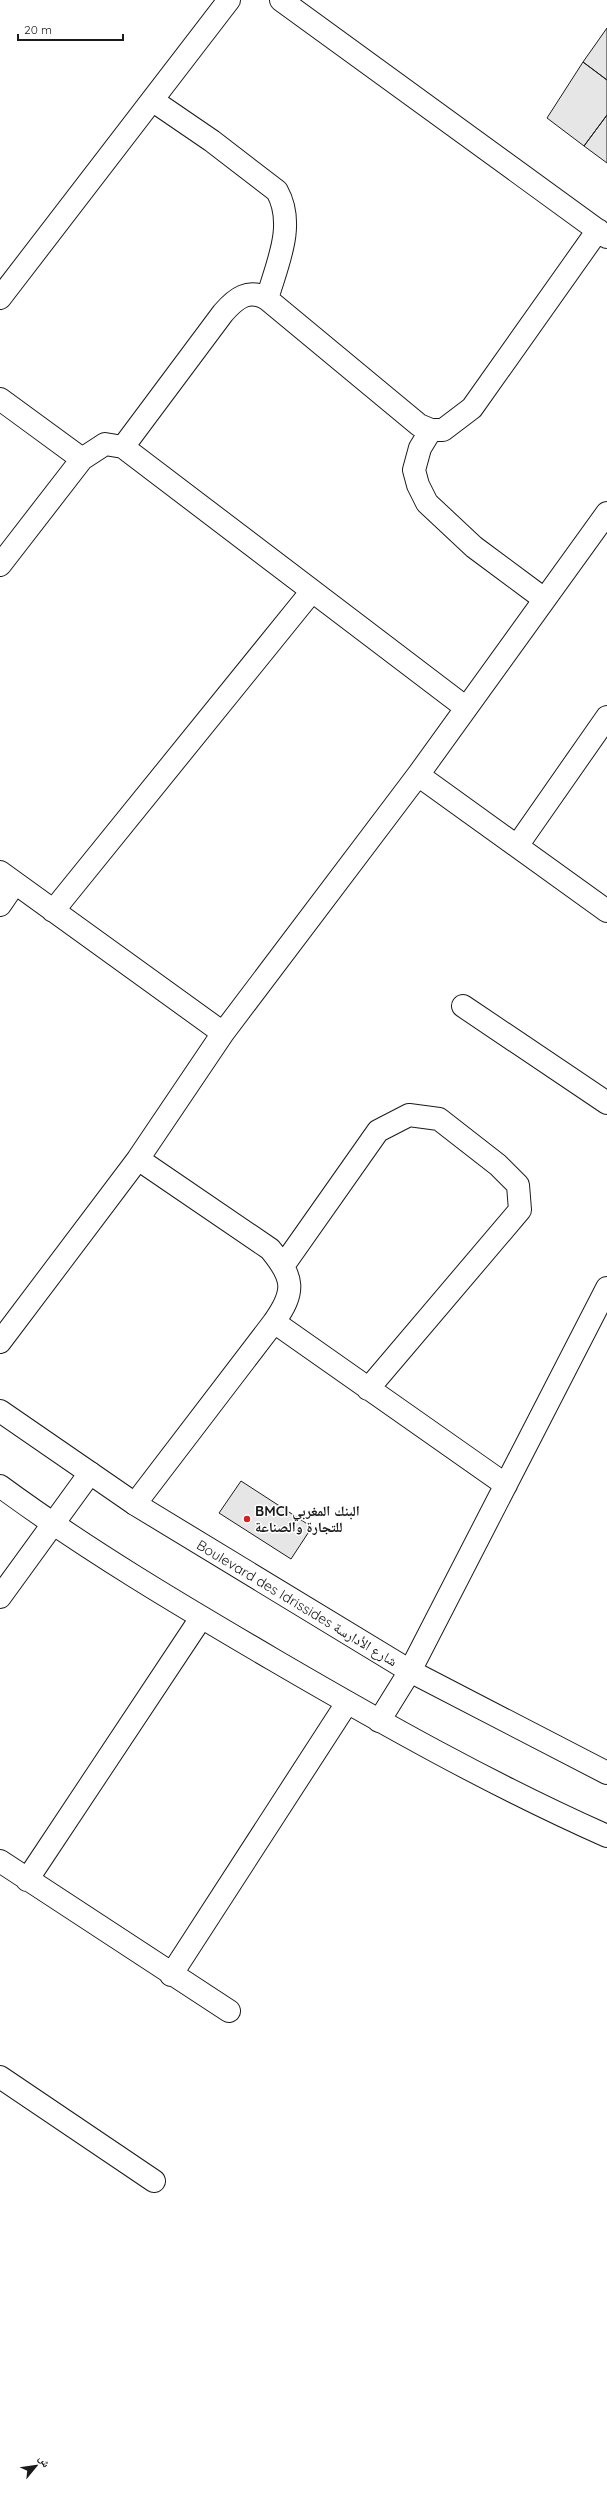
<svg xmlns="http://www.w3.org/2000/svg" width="607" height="2502" viewBox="0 0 607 2502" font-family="Quicksand,'Noto Naskh Arabic',sans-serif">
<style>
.building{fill:#e6e6e6;stroke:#1a1a1a}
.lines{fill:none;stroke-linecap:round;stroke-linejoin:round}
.street-casing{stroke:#1a1a1a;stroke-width:24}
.secondary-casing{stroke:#1a1a1a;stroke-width:24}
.street{stroke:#fff;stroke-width:22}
.secondary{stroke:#fff;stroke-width:22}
.poi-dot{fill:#c62828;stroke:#fff;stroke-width:1.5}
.labels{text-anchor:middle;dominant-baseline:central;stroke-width:3;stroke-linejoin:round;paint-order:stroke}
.poi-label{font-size:14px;font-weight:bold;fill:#1a1a1a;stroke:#fff;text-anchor:start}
.street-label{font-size:14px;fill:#1a1a1a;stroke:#fff}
</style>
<rect width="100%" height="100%" fill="#fff"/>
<path class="building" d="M607,28V80L583,62Z
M583,62L607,80V115L584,146L547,118Z
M607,115V163L584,146Z
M241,1481L312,1527L291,1559L219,1513Z"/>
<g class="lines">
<defs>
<path id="street" d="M281,0L607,237
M152,100L212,141L277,191C296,225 277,264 267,299
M0,298L229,0
M0,399L82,459
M431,430L420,448L414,470L418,485L427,503L474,547L544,599
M123,447L223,313C236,298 249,288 267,299L419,425L431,430H443L472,408L598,230
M0,565L82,459L105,444L123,447L465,707
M418,775L607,911
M517,846L607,717
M0,872L223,1033
M0,905L15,883
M53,911L312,591
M463,1006L607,1103
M283,1266L378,1131L409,1115L439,1119L498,1165L518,1185L520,1210L368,1389
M274,1322L506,1485
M0,1342L138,1159L223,1033L418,775L607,513
M135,1504L274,1322C296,1291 294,1278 270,1249L138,1159
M0,1597L90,1473
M379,1721L410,1671L607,1288
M0,1861L229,2011
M27,1880L201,1618
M171,1975L347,1703
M0,2077L154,2181"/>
<path id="secondary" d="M0,1411L135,1504L410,1671L607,1773
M0,1486C87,1550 180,1605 274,1660C382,1723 492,1785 607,1836"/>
</defs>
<use href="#street" class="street-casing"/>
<use href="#secondary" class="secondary-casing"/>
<use href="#street" class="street"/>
<use href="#secondary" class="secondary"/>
</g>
<circle class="poi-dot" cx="247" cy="1519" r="4"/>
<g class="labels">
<g class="poi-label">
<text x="255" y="1511">BMCI البنك المغربي<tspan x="255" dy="16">للتجارة والصناعة</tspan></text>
</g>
<g class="street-label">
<text transform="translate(297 1603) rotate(31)">Boulevard des Idrissides شارع الأدارسة</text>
</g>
</g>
<g transform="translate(36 2466) rotate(61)" stroke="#ffffff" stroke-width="3" paint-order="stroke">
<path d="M0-3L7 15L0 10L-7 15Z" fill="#1a1a1a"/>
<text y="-6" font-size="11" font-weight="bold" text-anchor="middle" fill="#1a1a1a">ش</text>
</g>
<path d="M18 34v6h105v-6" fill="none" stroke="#1a1a1a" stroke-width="2"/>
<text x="24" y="34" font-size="12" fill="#1a1a1a" stroke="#ffffff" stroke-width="3" paint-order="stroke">20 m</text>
</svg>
